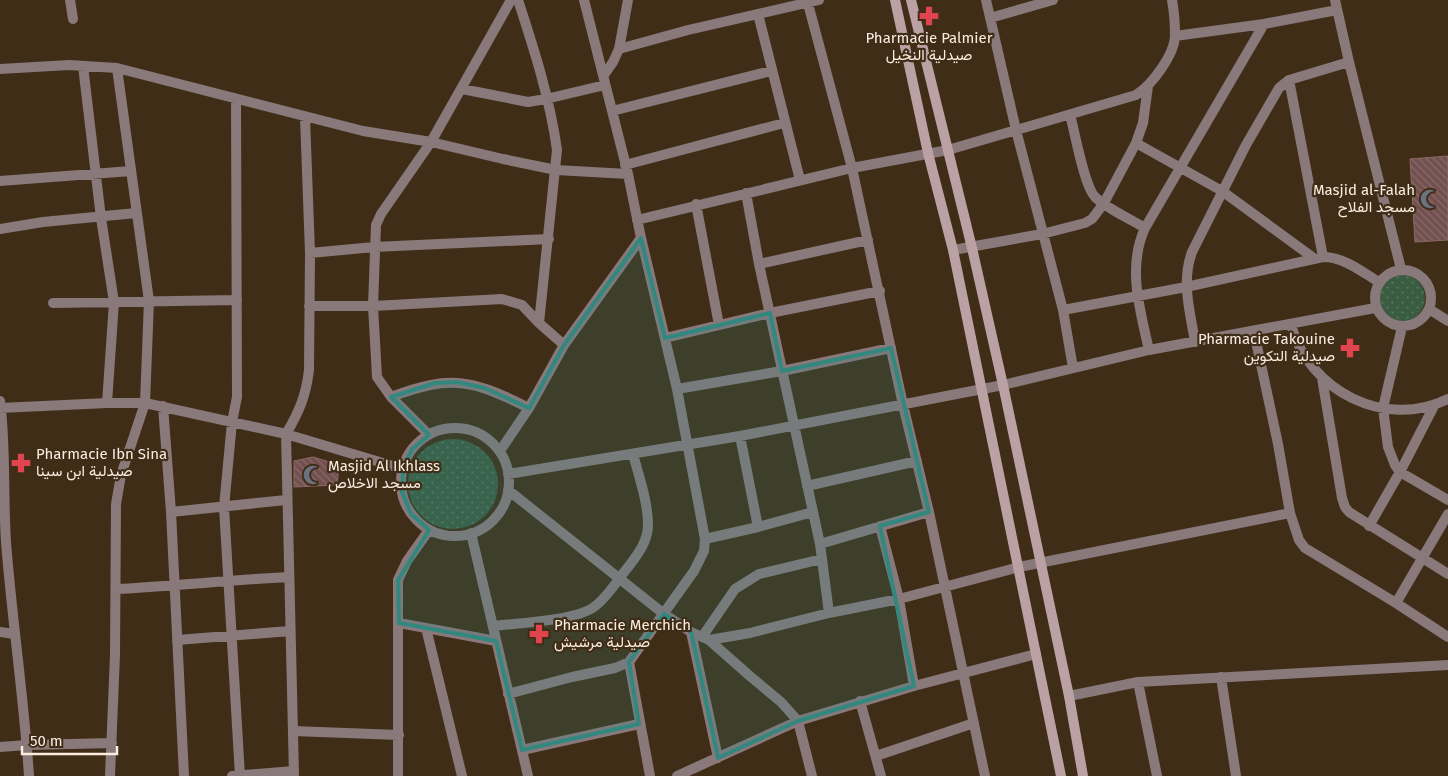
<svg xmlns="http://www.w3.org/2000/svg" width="1448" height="776" viewBox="0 0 1448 776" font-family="'Fira Sans',Vazirmatn,sans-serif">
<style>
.park{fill:url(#park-dots)}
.building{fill:url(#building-back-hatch);stroke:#8d6a68}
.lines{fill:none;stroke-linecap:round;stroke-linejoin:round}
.street{stroke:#89797b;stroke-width:10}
.secondary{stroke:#bba1a4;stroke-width:10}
.marked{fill:#32887f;fill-opacity:0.2;stroke:#32887f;stroke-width:4;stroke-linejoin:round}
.labels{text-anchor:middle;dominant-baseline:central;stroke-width:4.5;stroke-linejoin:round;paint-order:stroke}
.poi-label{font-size:15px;fill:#faede0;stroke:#402d17;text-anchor:start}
</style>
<defs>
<pattern id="park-dots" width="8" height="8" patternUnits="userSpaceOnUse" patternTransform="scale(1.25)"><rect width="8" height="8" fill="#3a5c41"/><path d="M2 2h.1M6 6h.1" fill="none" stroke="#57745c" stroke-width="1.8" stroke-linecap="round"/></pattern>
<pattern id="building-back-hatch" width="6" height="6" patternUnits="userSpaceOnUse" patternTransform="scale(1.25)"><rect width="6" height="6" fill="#72504f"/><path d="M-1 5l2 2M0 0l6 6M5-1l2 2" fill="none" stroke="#876a68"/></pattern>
</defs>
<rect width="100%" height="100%" fill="#402d17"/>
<path class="park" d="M1377 298a24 24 0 1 1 48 0a24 24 0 1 1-48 0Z
M408 484a45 45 0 1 1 90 0a45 45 0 1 1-90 0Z"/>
<path class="building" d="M1448,156V240L1415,242L1410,159Z
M313,457L339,465L337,485L294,487V461Z"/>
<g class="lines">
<path class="street" d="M70,0L73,19
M518,0C534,49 550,99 557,150L539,323
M807,0L852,168L903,405L929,512L985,776
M986,0L1016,130L1063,310L1073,368
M1335,0L1349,62L1401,269
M758,14L800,180
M990,18L1053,0
M1175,36L1264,24L1337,10
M619,49L628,0
M83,66L101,218L114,302L107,403
M0,69L69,65L117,68L363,131L431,142L503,159L556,170L628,174
M604,75L613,62L619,49L688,30L819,0
M1289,80L1323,257
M462,89L528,102L546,99L605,85
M236,99L237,397L232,422L224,507L240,776
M612,111L771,71
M1070,115C1075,132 1084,186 1095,197C1109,210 1129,218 1145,228
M1136,143L1222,191L1315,259
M625,165L784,123
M0,181L131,171
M746,193L759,264L820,544L829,613
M696,204L719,325
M637,220L852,168L948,150L1136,95C1152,85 1175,54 1175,35C1175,24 1174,11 1172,0
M0,229L43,222L136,213
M953,250L1042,234L1085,223L1092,219L1104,203L1136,143L1143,123L1148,86
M310,253L374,247L549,239
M759,264L868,240
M1375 298a28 28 0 1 1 56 0a28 28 0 1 1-56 0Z
M53,303L237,300
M309,306H373L502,299L522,305L539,323L564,345
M1429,309L1448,321
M1063,310L1186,287L1323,257C1344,257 1362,272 1379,282
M1291,325C1309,391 1385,430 1448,399
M1402,327L1383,408L1388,447L1395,465L1400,472L1448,500
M665,338L770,313L880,291
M1195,342C1190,311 1181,282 1192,252L1246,145L1279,88L1289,80L1349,62
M1149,350C1140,310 1127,267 1145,228L1264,24
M1322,378L1342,498L1345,507L1349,512L1448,574
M677,389L782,371L891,348
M391,397C451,374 473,380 529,408
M0,401C6,446 3,496 6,542C12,620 24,698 29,776
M163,406L171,512L184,776
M0,408L107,403H145L286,434L403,469
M401 482a54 54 0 1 1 108 0a54 54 0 1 1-108 0Z
M429,435L391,397L377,377L373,306L376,225L381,214L431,142L511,0
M740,436L758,527
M500,451L529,408L564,345L641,238
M508,474L740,436L1003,385L1149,350L1375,308
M807,486L917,461
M508,490L664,614L691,632L709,640L751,677L781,702L798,721L812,776
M171,512L286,500
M1290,513L1299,540L1305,548L1396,603L1448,637
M880,526L899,599L914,686
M1369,526L1400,472L1435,404
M471,533L528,776
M705,539L758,527L813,512
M820,544L929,512
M116,589C174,586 231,580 288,577
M1396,603L1448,514
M399,623L496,641
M493,626C518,623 574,621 594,607C608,597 618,579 629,566C638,554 648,541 648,525C648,502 639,477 633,454
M426,628L462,776
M0,632L14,634
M691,632L718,758
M702,637L735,589L759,574L822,559
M177,640L290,631
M709,640L750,633L829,613L899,599L1019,567L1290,513L1278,444L1254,332
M629,662L650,776
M1221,677L1236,776
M1138,682L1157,776
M508,694L572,677L615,668L629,662L694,571L704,551L705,539L677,389L641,238L628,174L584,0
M1069,696L1138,682L1448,665
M860,701L881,776
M293,731L399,735
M0,747L27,745L112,743
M522,750L639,724
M876,756L974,723
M110,776L115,655L116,504L121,475L145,403L149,301L117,68
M232,776L294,771
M294,776L286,434C299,412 306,396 309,370L310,253L305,117
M398,776V580L407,561L429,530
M677,776L798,721L914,686L1036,654"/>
<path class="secondary" d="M895,0L928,153L953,250L1061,776
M911,0L972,248L1003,385L1069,696L1083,776"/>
</g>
<path class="marked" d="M641,238L665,338L770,313L782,371L891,348L929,512L880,526L914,686L798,721L718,758L691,632L664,614L629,662L639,724L522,750L496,641L399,623L398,580L429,530L411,514L402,492L403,469L412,449L429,435L391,397L435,383L457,382L485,388L529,408L564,345Z"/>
<defs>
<symbol id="pharmacy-bare" viewBox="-9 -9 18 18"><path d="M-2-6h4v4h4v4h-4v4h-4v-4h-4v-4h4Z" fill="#e0444e" stroke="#402d17" stroke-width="2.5" paint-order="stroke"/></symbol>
<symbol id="mosque-bare" viewBox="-9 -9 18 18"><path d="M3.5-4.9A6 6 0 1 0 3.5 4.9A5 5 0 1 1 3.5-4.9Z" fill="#6b7280" stroke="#402d17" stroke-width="2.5" paint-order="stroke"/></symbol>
</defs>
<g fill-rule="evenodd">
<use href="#pharmacy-bare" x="915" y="2" width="28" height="28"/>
<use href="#mosque-bare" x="1416" y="185" width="28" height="28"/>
<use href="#pharmacy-bare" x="1336" y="334" width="28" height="28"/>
<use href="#pharmacy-bare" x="7" y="449" width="28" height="28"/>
<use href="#mosque-bare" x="299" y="461" width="28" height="28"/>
<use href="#pharmacy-bare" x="525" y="620" width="28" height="28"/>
</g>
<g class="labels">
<g class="poi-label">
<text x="929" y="38" text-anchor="middle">Pharmacie Palmier<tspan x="929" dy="17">صيدلية النخيل</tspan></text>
<text x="1415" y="190" text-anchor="end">Masjid al-Falah<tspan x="1415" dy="17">مسجد الفلاح</tspan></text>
<text x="1335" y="339" text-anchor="end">Pharmacie Takouine<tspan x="1335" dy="17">صيدلية التكوين</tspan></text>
<text x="36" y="454">Pharmacie Ibn Sina<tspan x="36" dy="17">صيدلية ابن سينا</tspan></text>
<text x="328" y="466">Masjid Al Ikhlass<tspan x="328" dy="17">مسجد الاخلاص</tspan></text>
<text x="554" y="625">Pharmacie Merchich<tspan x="554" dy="17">صيدلية مرشيش</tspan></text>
</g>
</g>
<path d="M22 746v8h95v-8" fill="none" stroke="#faede0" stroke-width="2.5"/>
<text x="30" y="746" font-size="15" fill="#faede0" stroke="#402d17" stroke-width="4" paint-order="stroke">50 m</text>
</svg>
